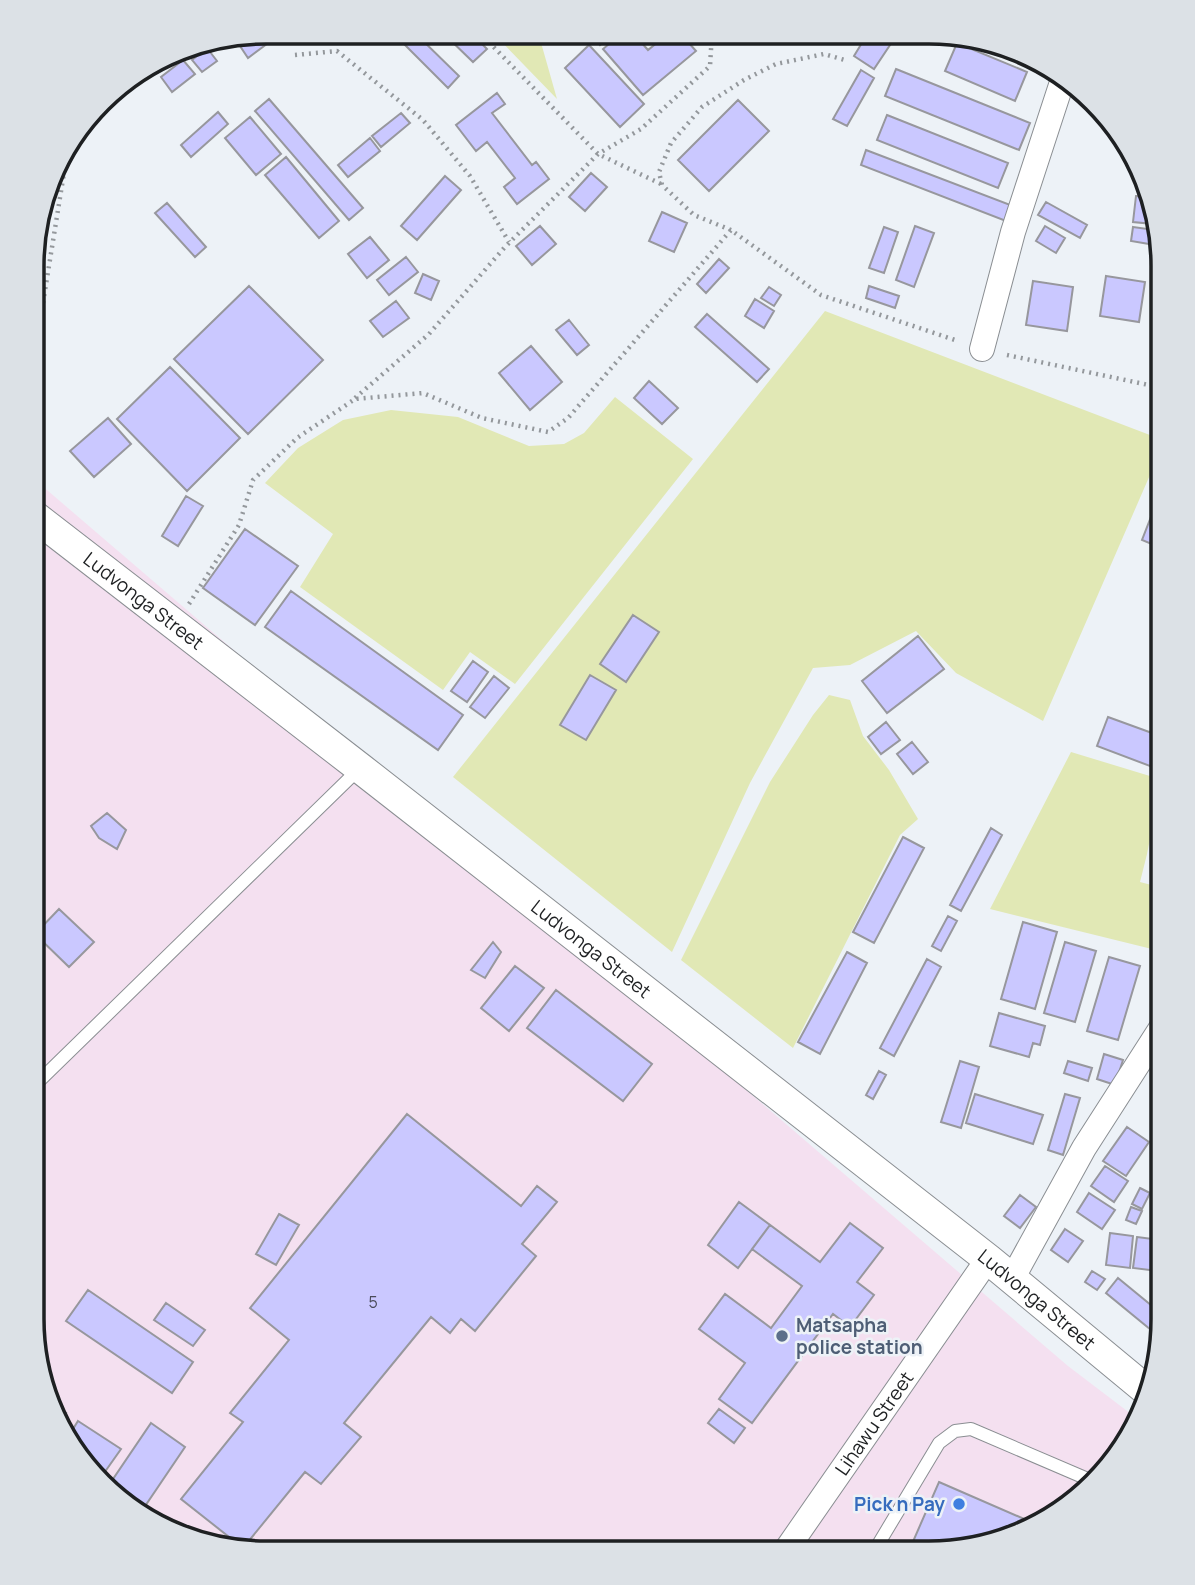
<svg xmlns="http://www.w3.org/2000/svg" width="1195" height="1585" viewBox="0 0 1195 1585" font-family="Manrope,sans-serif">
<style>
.industrial{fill:#f4e0f0}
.green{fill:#e1e8b5}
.building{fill:#cac8ff;stroke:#97979d;stroke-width:2}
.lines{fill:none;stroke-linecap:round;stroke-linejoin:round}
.service-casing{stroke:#8a8e92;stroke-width:14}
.minor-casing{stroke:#8a8e92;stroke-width:26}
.tertiary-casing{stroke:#8a8e92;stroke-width:32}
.path{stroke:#94989c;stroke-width:4.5;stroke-dasharray:2 5;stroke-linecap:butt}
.service{stroke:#fff;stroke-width:12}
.minor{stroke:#fff;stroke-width:24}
.tertiary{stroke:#fff;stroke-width:30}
.service-dot{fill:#5c6f8a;stroke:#edf2f7;stroke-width:2.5}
.shop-dot{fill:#3f7fe0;stroke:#edf2f7;stroke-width:2.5}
.labels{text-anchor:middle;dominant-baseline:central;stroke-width:5;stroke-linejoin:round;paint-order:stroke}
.number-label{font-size:16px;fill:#494a59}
.street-label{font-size:19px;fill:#1e2022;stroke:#edf2f7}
.service-label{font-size:19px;font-weight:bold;fill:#4e5e75;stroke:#edf2f7;text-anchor:start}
.shop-label{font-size:19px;font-weight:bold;fill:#366cbe;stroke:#edf2f7;text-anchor:end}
.rim{fill:none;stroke:#1e2022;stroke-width:3.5}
</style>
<rect width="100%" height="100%" fill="#edf2f7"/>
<path class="industrial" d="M33,478L1068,1366L1135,1417L1124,1449L1033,1529L930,1553L235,1552L135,1514L56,1423L32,1320Z"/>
<path class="green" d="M492,32H538L557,99Z
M825,311L1163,440V445L1043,721L956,673L916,631L850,665L813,668L750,783L672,952L453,777Z
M615,397L693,459L515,684L470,652L443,690L300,587L333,534L265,483L298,448L343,420L391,410L458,417L529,446L564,444L584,433Z
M829,695L850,700L863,736L889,770L918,819L900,835L793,1048L681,960L770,782L813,715Z
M1071,752L1163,780V797L1155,814L1147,854L1140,882L1163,888V956L1160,951L990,909Z"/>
<path class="building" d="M265,32H283L248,58L240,46L258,33Z
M392,32H414L459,76L448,88Z
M442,32H470L487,49L473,62Z
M561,32H578L568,40Z
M590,32L615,33L600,45Z
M622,33H633L648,50L669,33H680L696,51L643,95L603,49Z
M868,33H878L892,42L874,69L854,56Z
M957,43L1027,72L1015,101L945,71Z
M589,45L644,104L620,127L565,68Z
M207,48L217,61L202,72L192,60Z
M183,60L195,74L172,92L161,77Z
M896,69L1030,123L1019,150L885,96Z
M861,70L874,78L847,126L833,119Z
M136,75L140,80L125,92L119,85Z
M109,93L115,101L104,109L100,103Z
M497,93L505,104L492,113L532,165L536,162L549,179L517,204L504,187L515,178L487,142L476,151L456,125Z
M269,99L363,208L349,220L255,111Z
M738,100L769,131L709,191L678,160Z
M218,112L228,124L191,157L181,145Z
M401,113L410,123L381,147L372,136Z
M887,115L1008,163L998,188L877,140Z
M250,117L281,154L256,175L225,138Z
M85,122L88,125L72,140L71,139Z
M370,138L380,151L348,177L338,165Z
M866,150L1013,206L1006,221L861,165Z
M286,157L339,221L319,238L265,175Z
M591,173L607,187L585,211L569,197Z
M445,176L461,190L417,240L401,226Z
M1136,196L1148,197L1154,224L1133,222Z
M1046,202L1087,225L1080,238L1038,215Z
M167,203L206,247L195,257L155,213Z
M662,212L687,223L674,252L649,241Z
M540,226L556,244L532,265L516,246Z
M915,226L934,233L914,287L896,280Z
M1045,226L1065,238L1056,253L1036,241Z
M884,227L898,232L884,273L869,268Z
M1133,227L1155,230V245L1131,241Z
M370,237L389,260L367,278L348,254Z
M406,257L418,272L389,295L377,280Z
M719,259L729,268L706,293L697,284Z
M423,274L439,281L431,300L415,293Z
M1106,276L1145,282L1139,322L1100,316Z
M1033,281L1073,287L1067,331L1026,325Z
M249,286L323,360L248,434L174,359Z
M869,286L899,296L895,308L866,298Z
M769,287L781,295L774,306L761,298Z
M755,299L774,311L764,328L745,316Z
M396,301L409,318L383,337L370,321Z
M707,314L769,369L757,382L695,327Z
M569,320L589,345L577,355L556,330Z
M531,346L562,382L530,410L499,373Z
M170,367L240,438L187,491L117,419Z
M649,381L678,408L662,424L634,398Z
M108,418L131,444L94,477L70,451Z
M1163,486V522L1154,545L1142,540Z
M186,496L203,506L178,546L162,536Z
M245,529L298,566L255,625L203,588Z
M291,591L463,715L438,750L265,627Z
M633,615L659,632L626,682L600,664Z
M918,636L944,669L887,713L862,681Z
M473,661L488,672L467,702L451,691Z
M590,675L616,690L586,740L560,725Z
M494,676L509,688L485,718L470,707Z
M1108,717L1163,737V754L1158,769L1097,746Z
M886,722L900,740L881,754L868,737Z
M912,742L928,762L913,774L897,754Z
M107,813L126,830L117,849L99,838L91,826Z
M1159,815L1163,816V852L1153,850Z
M991,828L1002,835L961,911L950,905Z
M903,837L924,848L874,943L853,932Z
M59,909L94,942L69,967L35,934Z
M948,916L957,921L941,951L932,946Z
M1023,922L1057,932L1035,1009L1001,999Z
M493,942L501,952L485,978L471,970Z
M1065,942L1096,951L1075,1022L1044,1013Z
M847,952L867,963L820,1054L798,1042Z
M1109,957L1140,966L1118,1040L1087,1031Z
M927,959L941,967L894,1056L880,1048Z
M515,966L544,988L509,1031L481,1008Z
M556,990L652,1064L623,1101L527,1028Z
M999,1013L1045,1026L1040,1045L1033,1043L1029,1057L990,1046Z
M1104,1054L1123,1060L1115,1085L1097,1079Z
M960,1061L979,1067L961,1128L941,1122Z
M1068,1061L1092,1068L1088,1081L1064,1073Z
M879,1071L886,1075L873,1099L866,1095Z
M1159,1091L1163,1092V1102L1156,1101Z
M975,1094L1043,1115L1033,1144L966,1123Z
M1065,1094L1080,1098L1063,1155L1048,1150Z
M1157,1111L1163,1113V1121L1155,1119Z
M407,1114L521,1206L537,1186L557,1202L522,1244L536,1256L475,1331L461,1319L450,1333L431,1317L344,1423L361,1437L321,1484L305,1472L243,1548L181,1499L243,1422L230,1413L289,1340L250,1308Z
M1127,1127L1149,1142L1126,1176L1103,1161Z
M1105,1166L1128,1181L1114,1202L1091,1186Z
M1140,1188L1150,1193L1142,1209L1132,1204Z
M1089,1193L1115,1210L1102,1229L1077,1212Z
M1020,1195L1036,1207L1020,1228L1004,1216Z
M739,1202L770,1225L738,1268L708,1245Z
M1131,1207L1142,1211L1136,1224L1126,1220Z
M279,1214L299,1225L276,1265L256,1254Z
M850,1223L883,1248L857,1282L874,1295L850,1327L833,1314L752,1423L719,1399L745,1363L699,1329L725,1294L771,1328L802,1286L752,1249L770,1225L820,1262Z
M1065,1229L1083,1241L1068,1262L1051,1250Z
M1110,1233L1133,1236L1130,1268L1106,1265Z
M1137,1237L1161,1240L1158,1271L1133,1268Z
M1092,1271L1105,1279L1097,1290L1085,1282Z
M1118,1278L1163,1315L1162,1339L1106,1293Z
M1159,1287L1163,1291V1306L1151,1296Z
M88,1290L193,1362L172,1393L66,1321Z
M166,1303L205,1330L193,1346L154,1320Z
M51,1403L66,1413L57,1425L56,1423Z
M719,1409L745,1428L734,1443L708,1423Z
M78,1421L121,1449L102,1476L68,1437Z
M151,1423L185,1447L139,1515L135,1514L109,1485Z
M939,1482L1038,1525L1033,1529L930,1553H908Z"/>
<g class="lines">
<defs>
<path id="service" d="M1162,721H1163
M32,1088L360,768
M873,1553L939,1443L955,1431L971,1429L1090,1480"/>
<g id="minor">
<path d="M982,349L1013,232L1064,76"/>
<path d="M1012,1279L1084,1148L1163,1025"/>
<path id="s1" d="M784,1553L988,1259"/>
</g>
<g id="tertiary">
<path id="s2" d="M33,515L360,768L988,1259L1145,1389"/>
</g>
</defs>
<use href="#service" class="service-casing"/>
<use href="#minor" class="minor-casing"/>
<use href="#tertiary" class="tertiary-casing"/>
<path class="path" d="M479,32L598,154L661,184
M295,55L337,51L423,120L470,176L509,242
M731,230L694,215L662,185L659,172L671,143L702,107L744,80L776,64L824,54L848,61
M1007,355L1163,388
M33,365L68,148
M355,398L429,334L505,247L598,154L641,129L710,66L712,33
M189,604L239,525L253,480L297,438L355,399L423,393L482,418L548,432L568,418L731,230L821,295L958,341"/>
<use href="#service" class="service"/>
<use href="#minor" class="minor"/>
<use href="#tertiary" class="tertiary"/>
</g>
<circle class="service-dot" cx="782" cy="1336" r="7"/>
<circle class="shop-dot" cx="959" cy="1504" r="7"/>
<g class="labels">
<g class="number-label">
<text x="373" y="1302">5</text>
</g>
<g class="street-label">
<text stroke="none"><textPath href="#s2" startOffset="140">Ludvonga Street</textPath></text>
<text stroke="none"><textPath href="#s2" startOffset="707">Ludvonga Street</textPath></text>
<text stroke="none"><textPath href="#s2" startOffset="1274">Ludvonga Street</textPath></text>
<text stroke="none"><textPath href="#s1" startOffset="158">Lihawu Street</textPath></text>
</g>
<g class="service-label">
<text x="796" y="1325">Matsapha<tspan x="796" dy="22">police station</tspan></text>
</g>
<g class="shop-label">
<text x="945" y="1504">Pick n Pay</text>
</g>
</g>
<path d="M0 0H1195V1585H0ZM266 44H929A222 222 0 0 1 1151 266V1319A222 222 0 0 1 929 1541H266A222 222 0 0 1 44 1319V266A222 222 0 0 1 266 44Z" fill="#dce1e6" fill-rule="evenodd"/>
<path class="rim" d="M266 44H929A222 222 0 0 1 1151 266V1319A222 222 0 0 1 929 1541H266A222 222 0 0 1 44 1319V266A222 222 0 0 1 266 44Z"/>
</svg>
